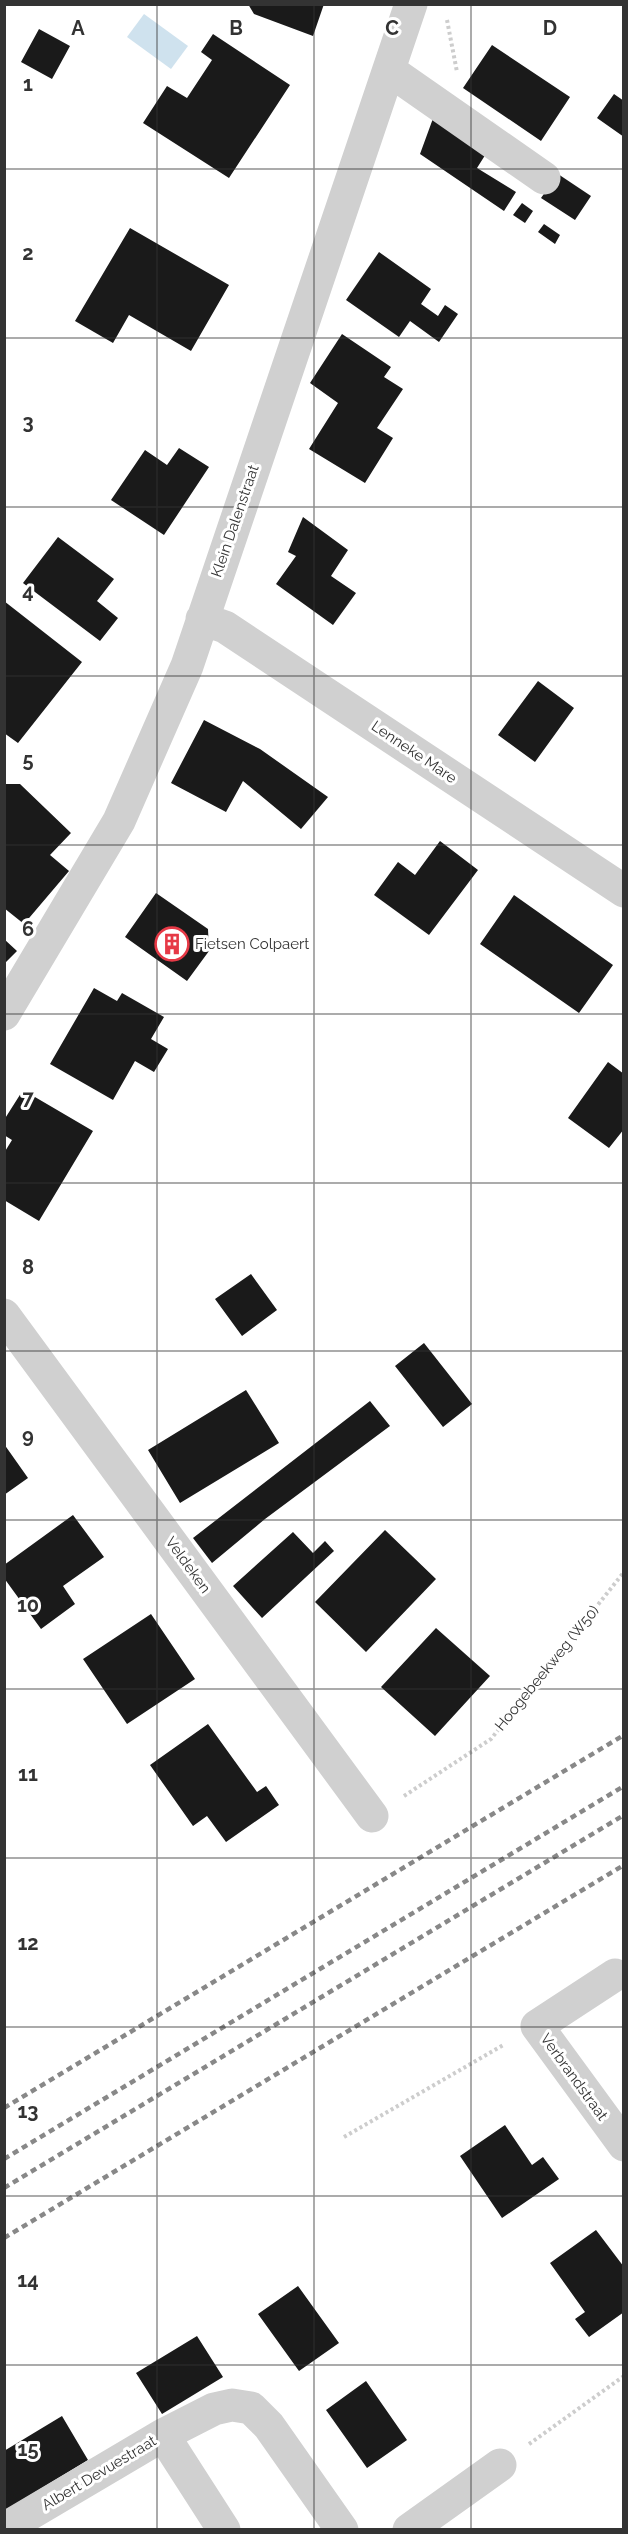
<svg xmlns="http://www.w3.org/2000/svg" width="628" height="2534" viewBox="0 0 628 2534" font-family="Raleway,sans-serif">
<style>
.water{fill:#cfe2ee}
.building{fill:#1a1a1a}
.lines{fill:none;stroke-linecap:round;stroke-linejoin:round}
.path{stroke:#cdcdcd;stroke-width:4;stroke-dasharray:3 3;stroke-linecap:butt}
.minor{stroke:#d0d0d0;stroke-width:33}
.rail{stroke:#888;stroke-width:4.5;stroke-dasharray:6 4.5;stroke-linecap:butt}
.grid{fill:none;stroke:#333;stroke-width:1.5;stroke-opacity:0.55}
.labels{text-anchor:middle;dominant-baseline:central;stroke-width:6;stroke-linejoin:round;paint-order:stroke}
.street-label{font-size:15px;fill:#333;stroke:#fff}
.poi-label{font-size:15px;fill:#333;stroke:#fff;text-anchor:start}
.grid-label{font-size:20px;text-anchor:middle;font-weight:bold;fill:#333;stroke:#fff;stroke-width:6;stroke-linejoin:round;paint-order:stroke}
</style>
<rect width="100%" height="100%" fill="#fff"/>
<path class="water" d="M144,14L188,46L171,69L127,37Z"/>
<path class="building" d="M248,4H324L313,36L254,14Z
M39,29L70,46L52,79L21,62Z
M213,34L290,85L229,178L143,123L167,86L187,98L212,60L201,52Z
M492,45L570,97L541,141L463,88Z
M614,94L624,101V137L597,118Z
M435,113L489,149L477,168L516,192L504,211L420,154Z
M558,174L591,196L575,220L541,198Z
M522,203L533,211L525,223L513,215Z
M544,224L560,235L555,244L538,232Z
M130,228L229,285L191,351L129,315L113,343L75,321Z
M379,252L431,289L421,304L438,316L445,305L458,314L439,342L410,321L399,337L346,300Z
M342,334L391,367L384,377L403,389L377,428L393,438L365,483L309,449L338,403L310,383Z
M179,448L209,467L164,535L111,500L145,450L167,465Z
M303,517L348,550L331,576L356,593L333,625L276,584L296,556L288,552Z
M58,537L114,579L97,601L118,618L100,641L23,583Z
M4,601L82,662L18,743L4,733Z
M538,681L574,708L535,762L498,735Z
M204,720L260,749L328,797L301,829L243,781L226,812L171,783Z
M4,784H20L71,833L50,855L69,871L24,924L4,908Z
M440,841L478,870L429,935L374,895L398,862L415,875Z
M156,893L208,929L209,951L187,981L125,937Z
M514,895L613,965L579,1013L480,944Z
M4,939L17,951L4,964Z
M94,988L117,1001L122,993L164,1017L151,1039L168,1049L154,1072L135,1061L113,1100L50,1064Z
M608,1062L624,1074V1129L609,1148L568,1118Z
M23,1090L93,1131L39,1221L4,1200V1153L12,1140L4,1135V1120Z
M251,1274L277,1310L242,1336L215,1299Z
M424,1343L472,1404L443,1427L395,1366Z
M246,1390L279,1443L180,1503L148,1450Z
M370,1401L390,1426L265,1519L212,1563L193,1538Z
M4,1444L28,1478L4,1495Z
M73,1515L104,1557L63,1586L75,1604L41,1629L4,1578V1565Z
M385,1530L436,1579L366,1652L315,1602Z
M293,1532L313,1553L325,1541L334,1551L262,1618L233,1586Z
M151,1614L195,1679L127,1724L83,1659Z
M436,1628L490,1676L435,1736L381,1687Z
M208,1724L257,1792L266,1786L279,1805L226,1842L207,1816L193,1826L150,1765Z
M505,2125L532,2165L543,2157L559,2179L502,2218L460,2156Z
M596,2230L624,2267V2312L589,2337L575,2319L585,2312L550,2263Z
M298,2286L339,2343L299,2371L258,2314Z
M197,2336L223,2377L162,2414L136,2373Z
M366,2381L407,2440L367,2468L326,2410Z
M62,2416L88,2460L4,2511V2451Z"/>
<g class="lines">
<path class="path" d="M447,20L457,72
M404,1796L491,1739L624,1572
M344,2137L505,2044
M529,2444L624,2376"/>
<path class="minor" d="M389,70L544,178
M202,619L225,627L624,891
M4,1014L119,821L187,666L411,4
M4,1315L372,1816
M615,1975L537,2026L624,2145
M163,2435L224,2530
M4,2529L163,2435L214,2409L232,2405L251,2408L269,2426L342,2530
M409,2530L500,2465"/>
<path class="rail" d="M4,2108L624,1735
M4,2159L624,1786
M4,2188L624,1815
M4,2238L624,1865"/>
</g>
<path class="grid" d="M157,4V2530M314,4V2530M471,4V2530M4,169H624M4,338H624M4,507H624M4,676H624M4,845H624M4,1014H624M4,1183H624M4,1351H624M4,1520H624M4,1689H624M4,1858H624M4,2027H624M4,2196H624M4,2365H624"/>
<defs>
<symbol id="building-ring" viewBox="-11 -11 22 22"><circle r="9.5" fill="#fff" stroke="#e63946" stroke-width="1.5"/><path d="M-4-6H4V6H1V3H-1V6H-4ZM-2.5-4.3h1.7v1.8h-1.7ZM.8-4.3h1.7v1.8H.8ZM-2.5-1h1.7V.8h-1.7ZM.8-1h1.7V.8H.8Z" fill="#e63946"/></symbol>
</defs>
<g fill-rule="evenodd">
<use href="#building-ring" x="153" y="925" width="38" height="38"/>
</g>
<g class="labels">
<g class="street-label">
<text transform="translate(235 521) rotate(-71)">Klein Dalenstraat</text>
<text transform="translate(414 752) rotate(34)">Lenneke Mare</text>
<text transform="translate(188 1565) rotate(54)">Veldeken</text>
<text transform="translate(547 1668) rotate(-51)">Hoogebeekweg (W50)</text>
<text transform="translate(574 2077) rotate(54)">Verbrandstraat</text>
<text transform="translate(99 2473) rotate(-31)">Albert Devuestraat</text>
</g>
<g class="poi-label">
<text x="195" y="944">Fietsen Colpaert</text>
</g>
</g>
<g class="grid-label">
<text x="78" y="35">A</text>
<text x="236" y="35">B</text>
<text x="392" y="35">C</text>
<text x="550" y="35">D</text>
<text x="28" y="91">1</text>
<text x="28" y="260">2</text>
<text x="28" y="429">3</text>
<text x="28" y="598">4</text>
<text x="28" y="767">5</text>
<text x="28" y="936">6</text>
<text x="28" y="1105">7</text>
<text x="28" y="1274">8</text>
<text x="28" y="1443">9</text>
<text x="28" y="1612">10</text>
<text x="28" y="1781">11</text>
<text x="28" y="1950">12</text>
<text x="28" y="2118">13</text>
<text x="28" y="2287">14</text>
<text x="28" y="2456">15</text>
</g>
<rect width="628" height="2534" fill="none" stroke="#333333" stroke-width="12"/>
</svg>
